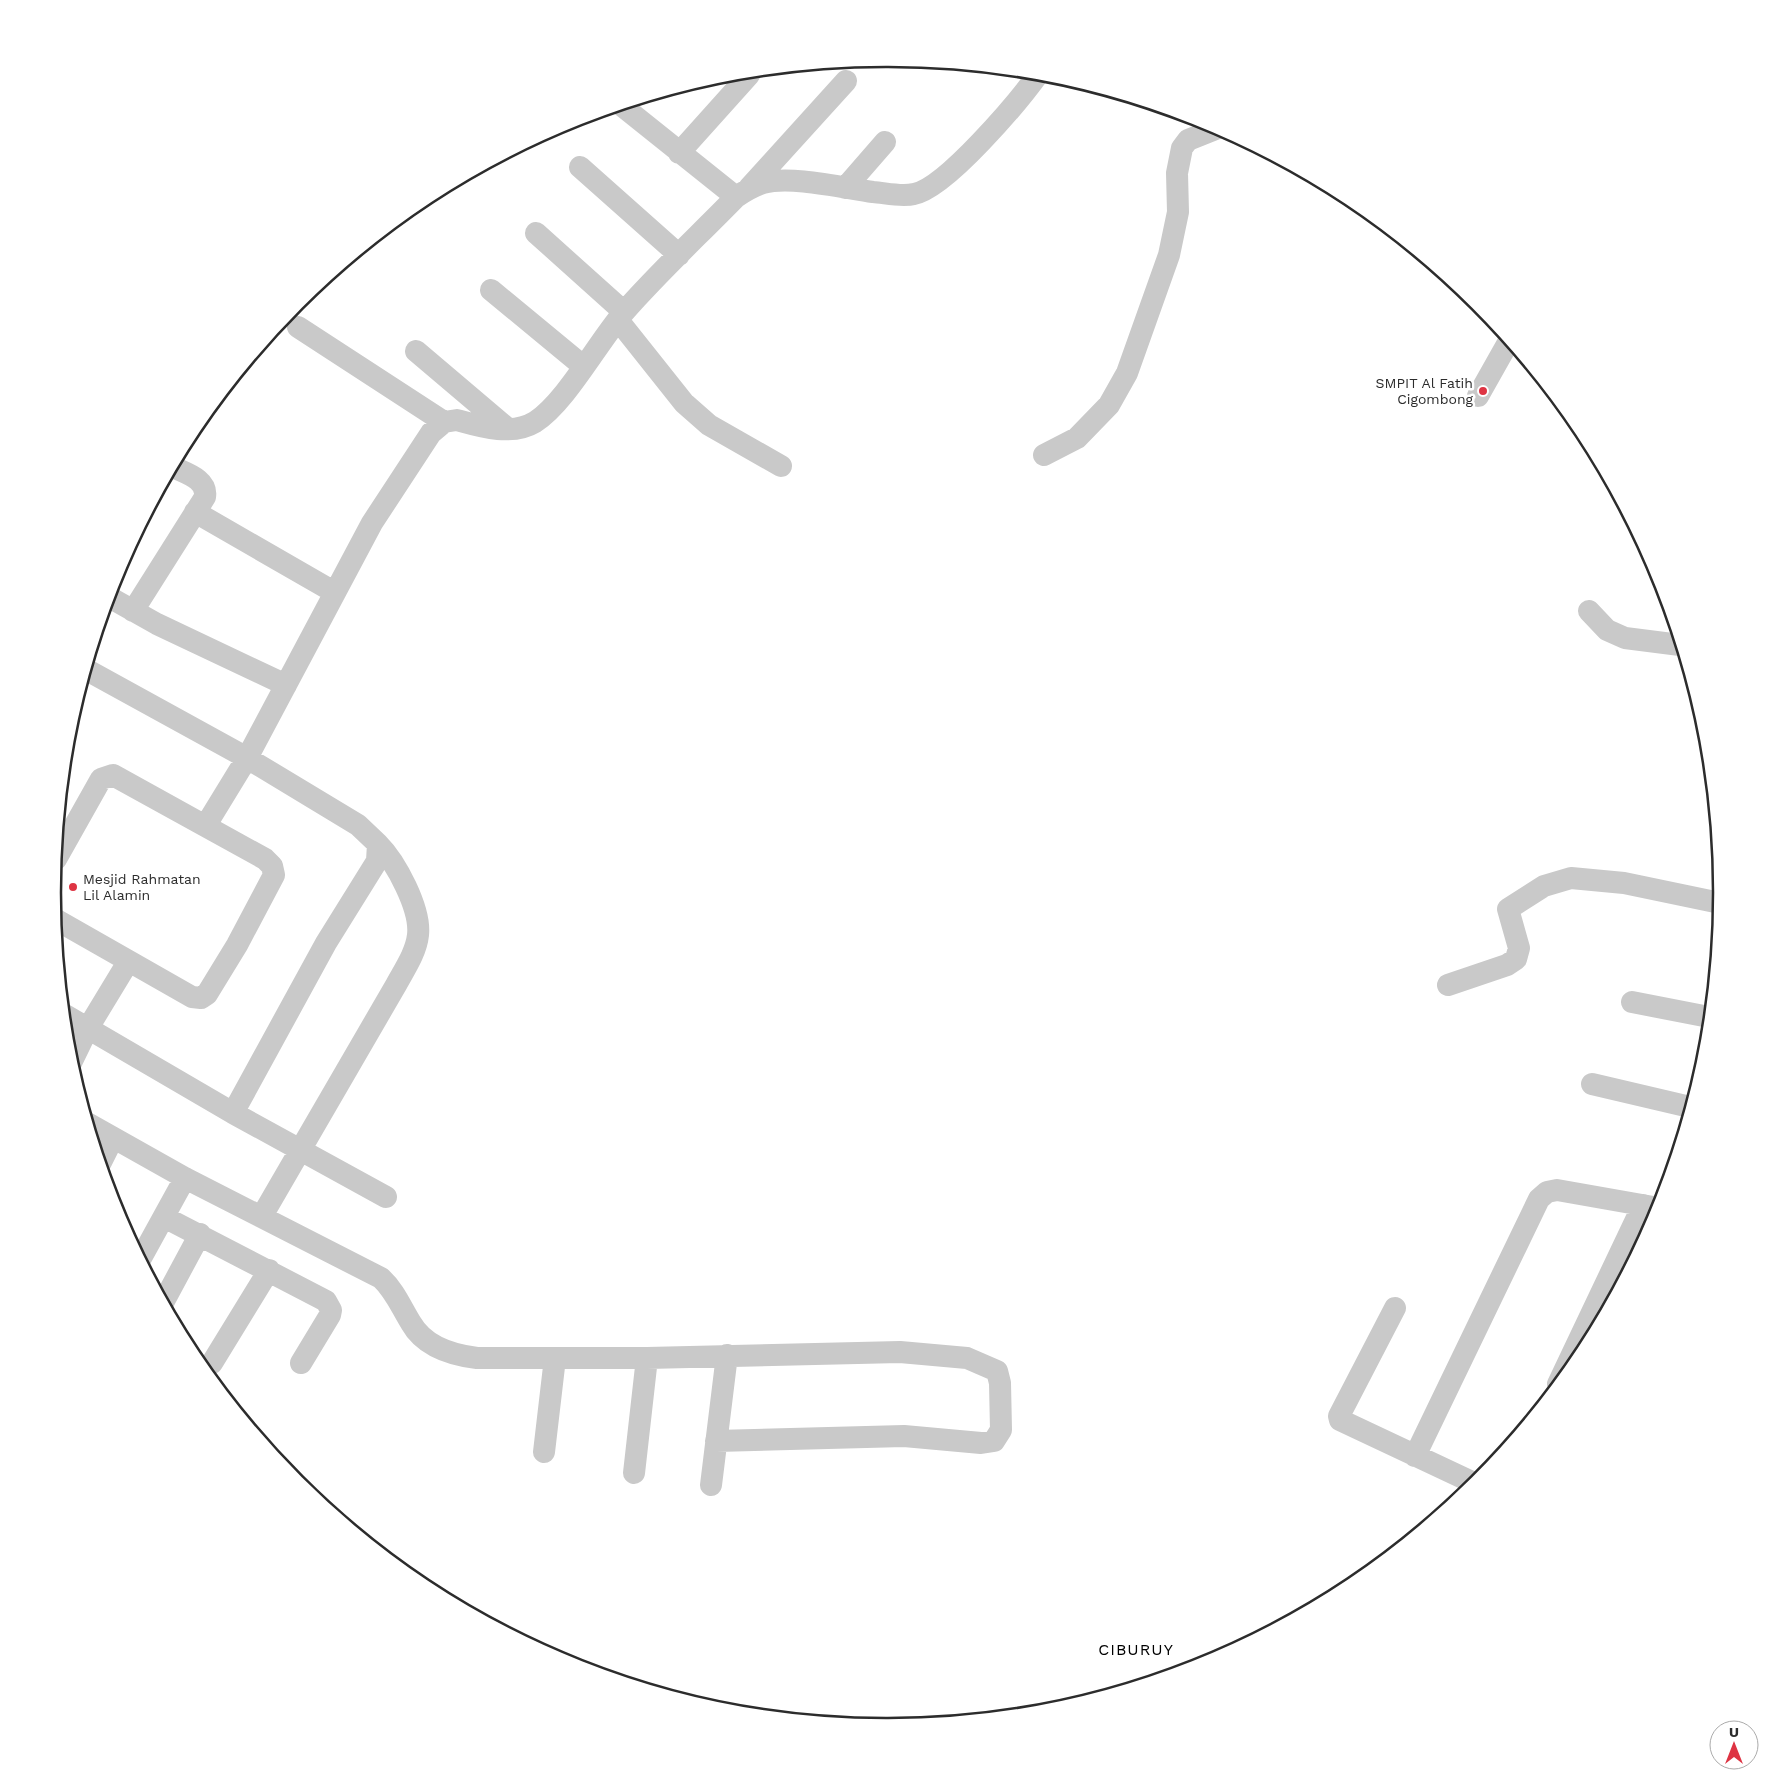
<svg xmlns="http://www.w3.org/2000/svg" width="1774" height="1785" viewBox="0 0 1774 1785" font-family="'Work Sans',sans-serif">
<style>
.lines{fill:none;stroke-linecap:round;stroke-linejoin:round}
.street{stroke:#c9c9c9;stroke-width:22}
.poi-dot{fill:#de3443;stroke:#fff;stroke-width:2}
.labels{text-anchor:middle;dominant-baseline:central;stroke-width:5;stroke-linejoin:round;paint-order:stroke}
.poi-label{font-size:14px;fill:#2c2c2c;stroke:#fff;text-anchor:end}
.quarter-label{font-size:16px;letter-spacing:1px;fill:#000;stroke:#fff}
.rim{fill:none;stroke:#2c2c2c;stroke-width:2.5}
</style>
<rect width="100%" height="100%" fill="#fff"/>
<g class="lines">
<path class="street" d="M621,105L736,197
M679,153L749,75
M580,167L679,255
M749,188L846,81
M845,188L885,142
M536,233L624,312
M491,290L583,366
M618,320L684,403L709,425L781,466
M298,327L444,422
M416,351L508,429
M1478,396L1509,341
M1044,455L1077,438L1109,405L1127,373L1169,255L1178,212L1177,173L1182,148L1188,140L1218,128
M195,512L334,592
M109,597L157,624L286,685
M133,611L205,497C208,479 185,473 173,467
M1589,611L1607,630L1625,638L1680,645
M87,670L247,758L358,825L378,844L377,861L326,943L233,1113
M206,825L247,758L372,523L431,433L444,422L457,420C482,427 512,436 535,422C566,402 598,342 624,312C659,272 699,235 736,197C745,191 753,186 763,183C790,175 844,188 873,192C886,193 901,197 914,194C946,188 1019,101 1039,73
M55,919L192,997L201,998L207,994L237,945L274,875L272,866L265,859L113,775L101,779L56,859
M1448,985L1507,965L1516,959L1519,948L1508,909L1544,886L1571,878L1624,883L1720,903
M1632,1002L1709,1017
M65,1015L233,1113L386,1197
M71,1063L88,1028L128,962
M1592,1084L1690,1107
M89,1124L185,1178L381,1278C395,1291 401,1307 411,1323C424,1346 452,1355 477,1358H647L900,1352L967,1358L997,1371L1000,1383L1001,1430L994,1441L981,1443L904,1436L716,1441
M101,1162L113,1138
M262,1216L396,985C404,970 416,953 418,935C421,909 396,862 378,844
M164,1217L326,1301L331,1310L330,1315L301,1363
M141,1258L185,1178
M164,1301L200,1234
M1395,1308L1339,1416L1340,1420L1476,1484
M212,1363L269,1270
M1558,1384L1643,1205
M544,1452L555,1358
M1415,1456L1539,1199L1547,1192L1557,1190L1659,1208
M634,1473L647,1358
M711,1485L727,1355"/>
</g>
<g class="poi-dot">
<circle cx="1483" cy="391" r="5"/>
<circle cx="73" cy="887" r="5"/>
</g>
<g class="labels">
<g class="poi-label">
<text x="1473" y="383">SMPIT Al Fatih<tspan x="1473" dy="16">Cigombong</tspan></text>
<text x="83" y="879" text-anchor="start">Mesjid Rahmatan<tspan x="83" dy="16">Lil Alamin</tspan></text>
</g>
<g class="quarter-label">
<text x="1136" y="1649">CIBURUY</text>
</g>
</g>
<path d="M0 0H1774V1785H0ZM886 67H888A825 825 0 0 1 1713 892V893A825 825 0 0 1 888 1718H886A825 825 0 0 1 61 893V892A825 825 0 0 1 886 67Z" fill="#fff" fill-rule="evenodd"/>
<path class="rim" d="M886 67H888A825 825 0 0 1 1713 892V893A825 825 0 0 1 888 1718H886A825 825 0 0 1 61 893V892A825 825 0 0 1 886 67Z"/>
<g transform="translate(1734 1745)"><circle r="24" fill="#ffffff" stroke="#ababab"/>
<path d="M0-4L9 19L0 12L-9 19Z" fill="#de3443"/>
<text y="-8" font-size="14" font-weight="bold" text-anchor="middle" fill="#2c2c2c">U</text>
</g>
</svg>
